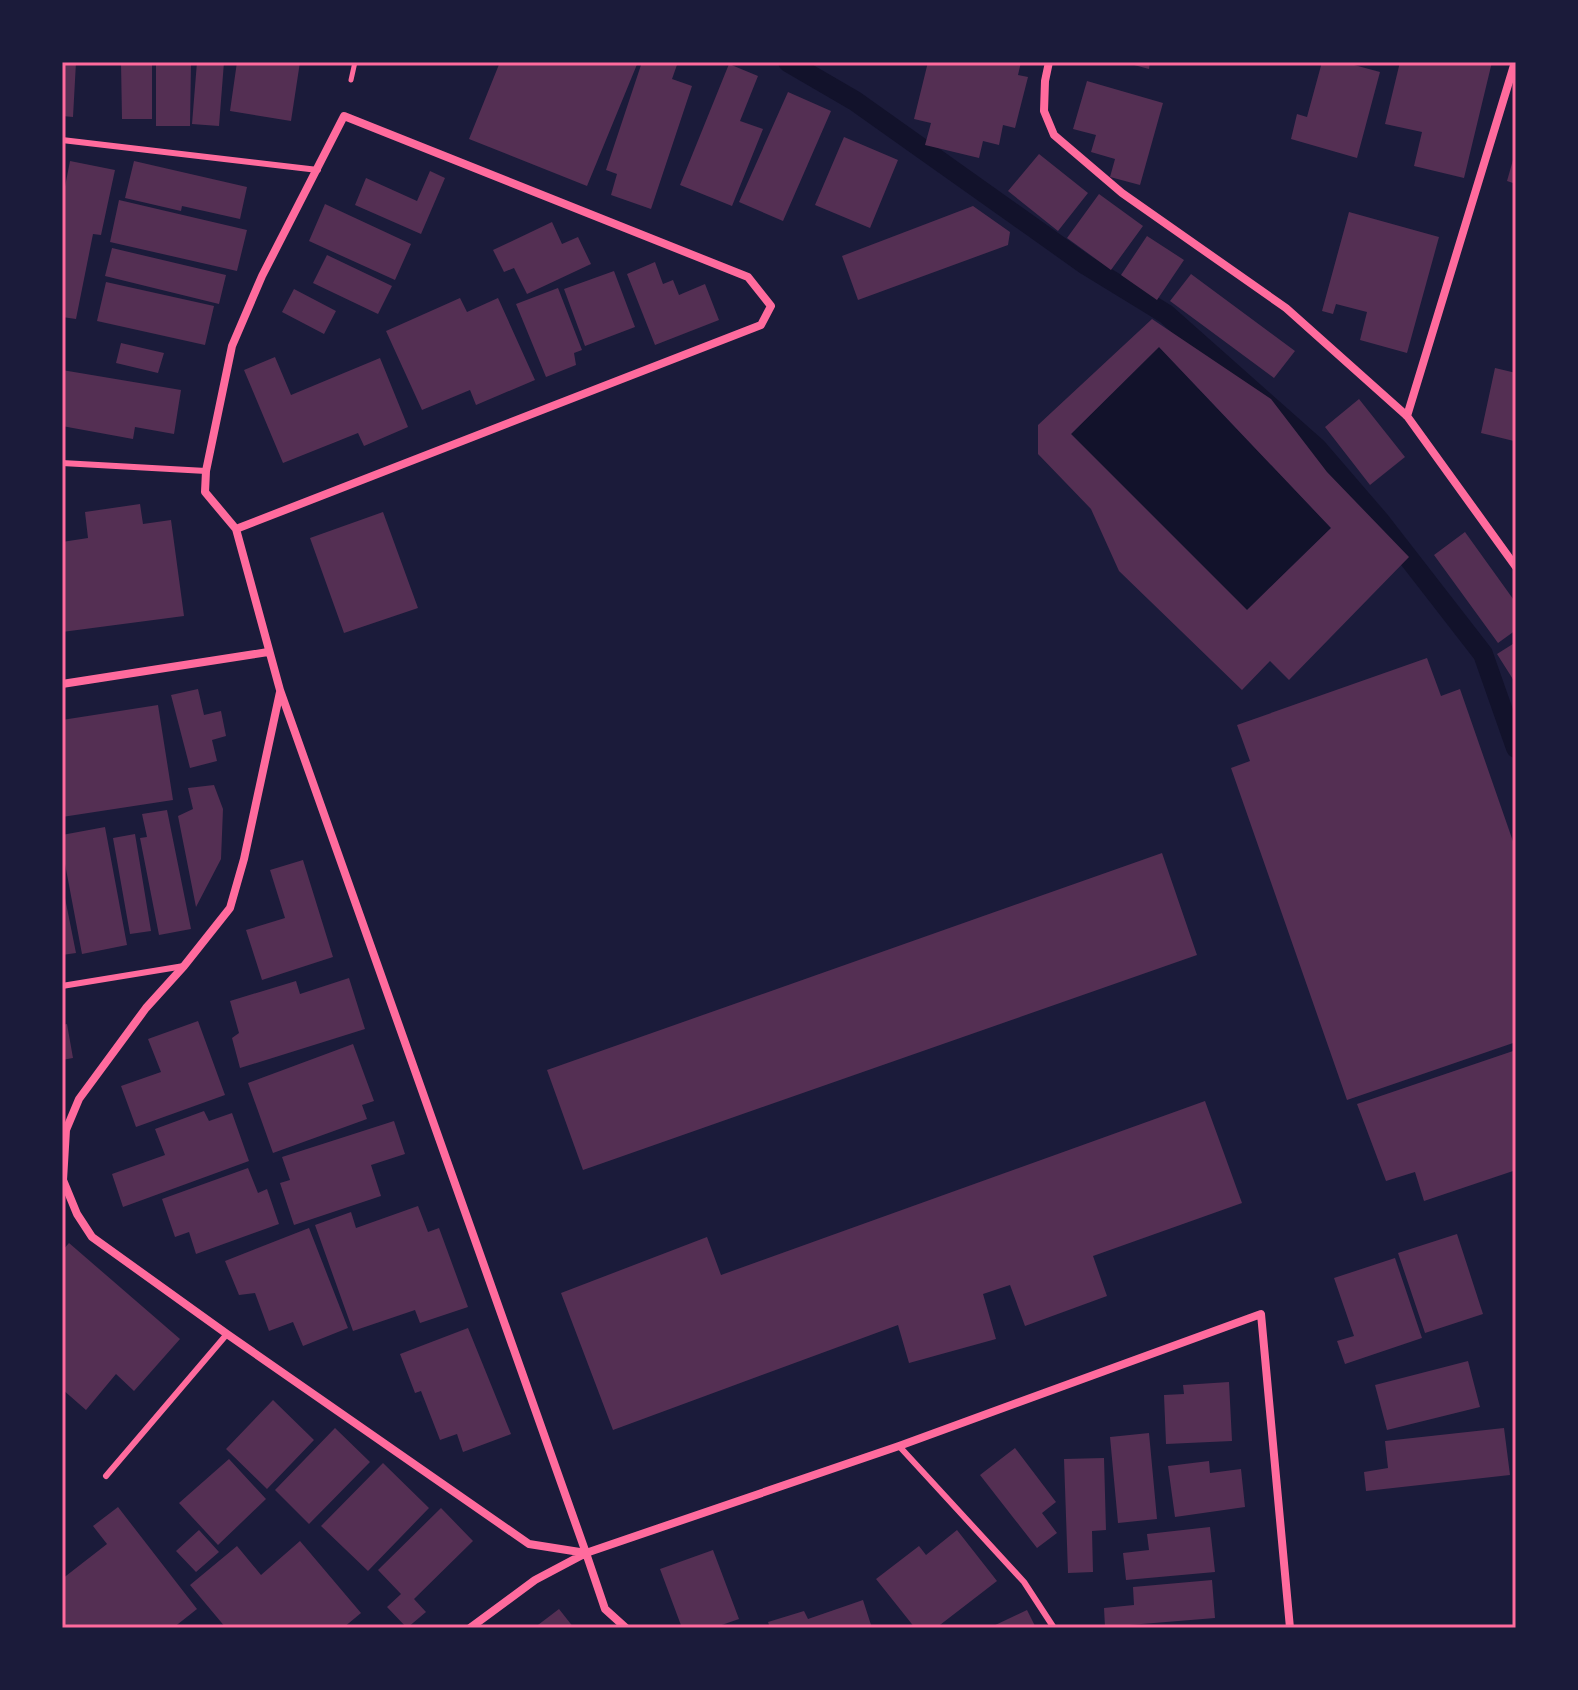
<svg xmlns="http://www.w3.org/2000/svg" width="1578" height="1690" viewBox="0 0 1578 1690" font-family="Figtree,sans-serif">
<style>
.water{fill:#12122b}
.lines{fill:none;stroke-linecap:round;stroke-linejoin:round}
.stream{stroke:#12122b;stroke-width:20}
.building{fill:#542f53;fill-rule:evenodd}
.path{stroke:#ff6b9d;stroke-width:5}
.service{stroke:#ff6b9d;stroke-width:6}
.minor{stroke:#ff6b9d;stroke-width:8}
.neatline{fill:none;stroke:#ff6b9d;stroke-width:3}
</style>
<rect width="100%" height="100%" fill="#1b1b3a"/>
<path class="water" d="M1159,347L1331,528L1247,610L1071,434Z"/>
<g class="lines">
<path class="stream" d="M788,62L855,101L1086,265L1166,314L1317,448L1379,520L1483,654L1516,748"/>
</g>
<path class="building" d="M62,62H76L73,117L62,116Z
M121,62H152V119H122Z
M156,62H191L190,126H156Z
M197,62H224L219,126L192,124Z
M237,62H300L291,121L230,111Z
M500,62H638L587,186L469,139Z
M642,62H678L672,79L692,86L651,209L611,195L617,174L606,170Z
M928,62H1021L1018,75L1028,77L1015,128L1003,125L999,145L983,141L979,158L925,145L931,123L914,119Z
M1123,62H1150L1149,69Z
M1322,62H1343L1380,72L1357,158L1291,139L1297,114L1307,117Z
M1400,62H1492L1464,178L1414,166L1422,132L1385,124Z
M729,64L758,76L740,121L763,129L732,206L680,185Z
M1087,81L1163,103L1140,185L1110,177L1115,159L1091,152L1096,135L1073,129Z
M788,92L831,111L783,221L739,202Z
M844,137L898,160L870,228L815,205Z
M1515,153L1516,154V184L1507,181Z
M1039,154L1088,193L1058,231L1008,191Z
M70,161L115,170L101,235L93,234L76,319L62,317V202Z
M134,161L247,187L240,219L182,206L181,211L125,198Z
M430,171L445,178L421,234L355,205L366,178L417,201Z
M1099,194L1143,226L1111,270L1067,238Z
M119,200L247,230L237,271L110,242Z
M325,204L411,244L395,280L309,241Z
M973,206L1010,232L1008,245L858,300L842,256Z
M1349,212L1439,237L1407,353L1360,340L1367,312L1336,304L1333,314L1322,311Z
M552,222L562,244L578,237L591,264L527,294L514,268L504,272L493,250Z
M1147,236L1184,260L1157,300L1121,275Z
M112,248L226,275L219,304L105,276Z
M327,255L392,286L378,314L313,283Z
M655,262L663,284L673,280L679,295L705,284L719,320L655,345L627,274Z
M614,271L635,327L585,346L564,289Z
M1191,274L1295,351L1274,378L1170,301Z
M106,282L214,306L205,345L97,321Z
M558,288L582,350L574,353L576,365L546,377L516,304Z
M294,289L336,311L324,334L282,312Z
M460,298L467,312L498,298L535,380L476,405L470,390L422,410L386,331Z
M1152,319L1271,399L1327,472L1409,557L1289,680L1270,661L1242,690L1119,571L1091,509L1038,454V425ZM1159,347L1331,528L1247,610L1071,434Z
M121,343L164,353L158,373L116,363Z
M275,357L291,395L380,358L408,427L364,446L358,433L283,463L244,370Z
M1495,368L1516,373L1514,441L1481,433Z
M62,370L181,390L174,434L135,427L133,439L62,426Z
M1359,399L1405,457L1370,485L1325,427Z
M140,504L143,524L171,520L184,616L62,632V542L88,538L85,512Z
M383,512L418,608L344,633L310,538Z
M1465,532L1516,603V630L1498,643L1434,555Z
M1516,642V684L1497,654Z
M1427,658L1441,696L1460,689L1516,850V1042L1347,1100L1231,768L1250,761L1237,725Z
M198,689L204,715L221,711L226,736L212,740L217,761L190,768L171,695Z
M158,705L173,800L62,817V720Z
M214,785L223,809L221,859L196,907L178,816L193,809L188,788Z
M167,810L191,929L159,935L140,838L147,837L142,814Z
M105,827L127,945L82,954L62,848V835Z
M135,834L151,931L130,934L113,838Z
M1162,853L1197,955L583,1170L547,1070Z
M303,860L333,957L262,980L246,930L285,918L270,870Z
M63,888L76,953L62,955V889Z
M349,978L365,1029L240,1068L232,1038L239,1033L230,1001L296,981L300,994Z
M198,1021L225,1095L136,1127L121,1086L161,1072L148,1039Z
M67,1024L73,1058L62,1060V1025Z
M353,1044L374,1101L362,1105L367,1119L273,1153L248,1083Z
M1516,1050V1170L1424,1201L1415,1172L1386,1181L1357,1104Z
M1205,1101L1242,1203L1093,1256L1107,1296L1025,1326L1010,1285L983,1294L996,1339L909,1363L898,1325L613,1430L561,1293L707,1237L721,1275Z
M204,1111L209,1121L232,1113L249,1161L123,1207L112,1174L165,1155L155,1129Z
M394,1121L405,1154L371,1165L381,1196L294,1225L280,1183L290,1180L282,1157Z
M248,1168L258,1193L267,1189L279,1224L196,1254L189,1232L175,1237L162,1199Z
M418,1206L428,1232L439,1228L468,1307L420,1323L415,1310L353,1331L315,1225L351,1212L356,1228Z
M309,1228L348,1328L303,1346L293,1322L269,1331L255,1293L239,1295L225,1261Z
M1457,1234L1483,1314L1425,1333L1398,1253Z
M69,1243L180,1339L134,1391L116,1374L86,1410L62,1389V1251Z
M1395,1258L1422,1338L1345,1364L1337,1341L1354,1336L1334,1278Z
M468,1328L511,1434L463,1452L457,1434L440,1440L421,1391L415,1393L400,1354Z
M1468,1361L1480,1407L1387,1430L1375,1385Z
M1229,1382L1232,1441L1166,1444L1164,1395L1184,1394L1183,1385Z
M273,1400L314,1440L267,1489L226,1449Z
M335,1428L370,1462L309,1524L275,1490Z
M1504,1428L1510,1475L1366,1491L1364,1472L1388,1468L1385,1441Z
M1149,1433L1157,1519L1118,1523L1110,1437Z
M1015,1448L1056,1502L1042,1513L1057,1533L1037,1548L980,1475Z
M1104,1458L1106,1530L1092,1531L1093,1572L1068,1573L1064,1459Z
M229,1459L266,1499L218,1545L179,1503Z
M1209,1461L1210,1473L1241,1469L1245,1507L1175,1517L1168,1466Z
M383,1463L429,1508L368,1571L321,1526Z
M118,1507L197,1609L173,1628H62V1579L107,1544L93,1526Z
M441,1508L473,1541L414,1599L426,1612L407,1628L387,1607L401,1594L378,1570Z
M1210,1527L1215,1572L1126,1580L1123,1553L1149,1550L1147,1534Z
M199,1530L219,1552L196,1572L176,1551Z
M957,1530L997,1581L936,1628H915L876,1579L919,1546L926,1555Z
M300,1541L361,1613L343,1628H226L190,1585L237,1546L261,1575Z
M713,1550L739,1619L713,1628H682L660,1569Z
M1212,1580L1215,1618L1105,1627L1104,1608L1134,1605L1133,1587Z
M863,1600L872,1628H770L768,1622L804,1611L808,1619Z
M559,1609L574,1628H534Z
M1027,1610L1036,1628H989Z"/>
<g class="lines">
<path class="path" d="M351,80L355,62"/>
<path class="service" d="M62,140L318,170
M62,463L206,471
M62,986L184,966
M899,1446L1024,1582L1054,1628
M106,1476L227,1334"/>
<path class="minor" d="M1049,62L1045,81L1044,111L1054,135L1122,193L1286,308L1407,416L1516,567
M1407,416L1515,62
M236,529L761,325L771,306L748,277L344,116L262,276L232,346L206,471L205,492L236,529L280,690L586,1553
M62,684L268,652
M280,692L244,859L230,908L184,966L146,1008L79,1099L66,1130L63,1180L77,1214L92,1237L227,1334L529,1544L586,1553L605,1609L626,1628
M470,1628L535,1580L586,1553L899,1446L1261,1314L1290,1628"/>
</g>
<rect width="1578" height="1690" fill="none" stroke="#1b1b3a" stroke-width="128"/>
<rect x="64" y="64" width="1450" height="1562" class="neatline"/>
</svg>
